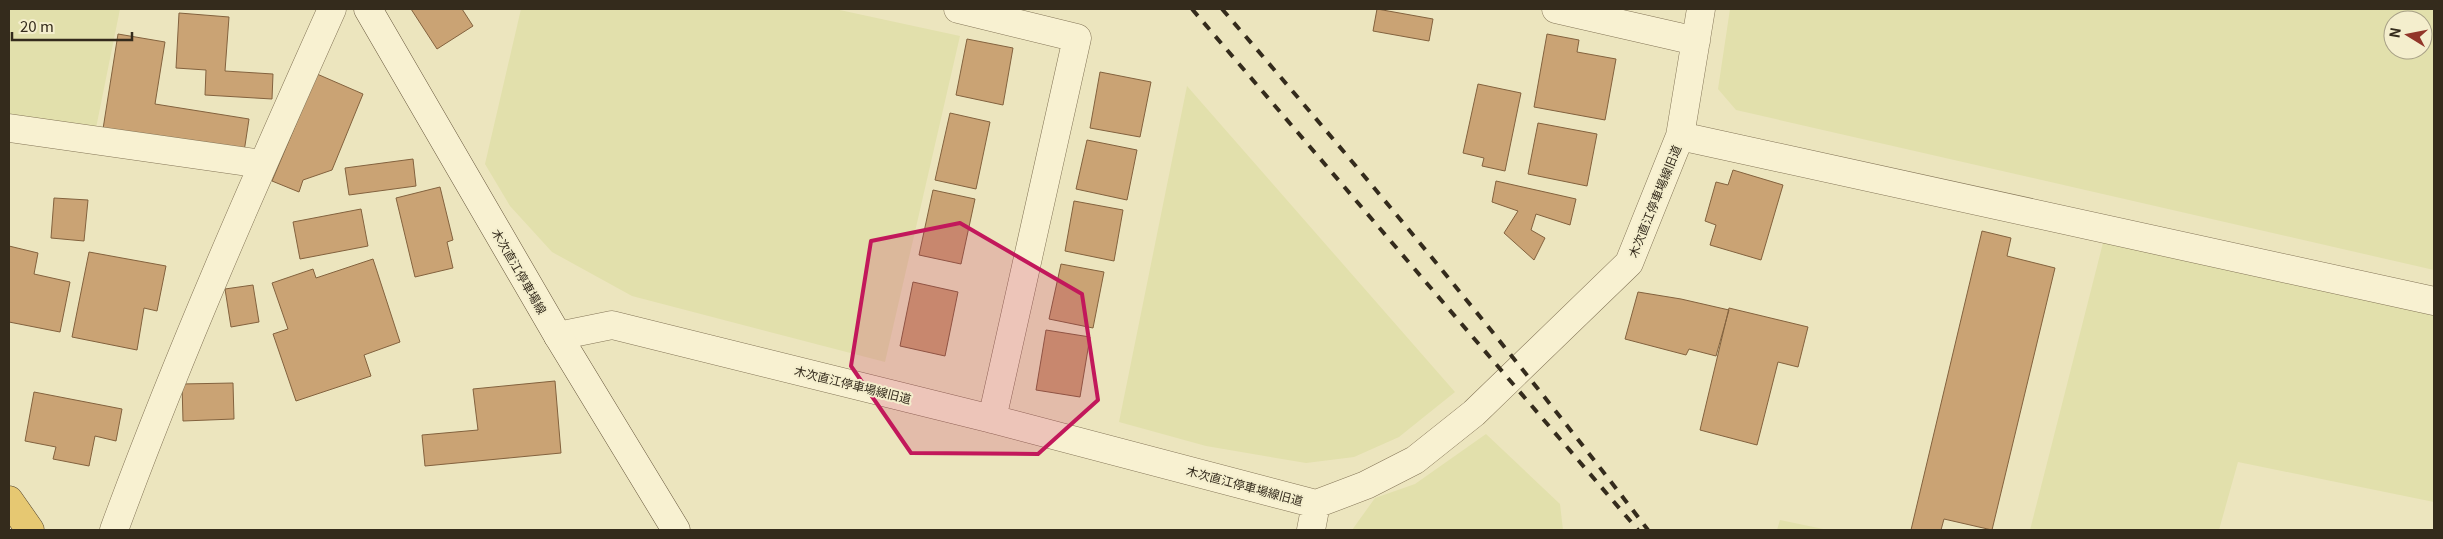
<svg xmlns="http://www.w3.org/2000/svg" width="2443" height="539" viewBox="0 0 2443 539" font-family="Georgia,'Noto Sans JP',serif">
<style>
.farmland{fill:#e2e0ac;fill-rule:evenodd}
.building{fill:#caa374;stroke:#83623e}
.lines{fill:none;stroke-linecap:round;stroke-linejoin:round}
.minor-casing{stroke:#847557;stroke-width:29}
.secondary-casing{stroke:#66563b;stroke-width:29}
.trunk-casing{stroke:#52422c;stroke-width:29}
.minor{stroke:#f8f1d1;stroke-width:28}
.secondary{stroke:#f8f1d1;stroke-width:28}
.trunk{stroke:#e6c872;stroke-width:28}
.rail{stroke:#342b1c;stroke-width:4;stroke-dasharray:9 9;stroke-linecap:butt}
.marked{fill:#c2185b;fill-opacity:0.2;stroke:#c2185b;stroke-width:4;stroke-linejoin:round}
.labels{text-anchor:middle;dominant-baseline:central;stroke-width:4;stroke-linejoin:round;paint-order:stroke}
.street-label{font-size:12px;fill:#342b1c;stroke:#f4eecd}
</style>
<rect width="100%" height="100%" fill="#ece5be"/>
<path class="farmland" d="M9,9H120L96,128L9,116Z
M521,9H835L960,36L885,362L632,296L552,252L510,206L485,164Z
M1730,9H2434V270L1736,110L1718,89ZM2393,20H2423V50H2393Z
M1187,86L1455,392L1399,437L1354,457L1306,463L1206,446L1119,422Z
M2105,235L2434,314V502L2238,462L2219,530H2030Z
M1486,434L1560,504L1563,530H1352L1375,498L1415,484Z
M1780,520L1828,530H1777Z"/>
<path class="building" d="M411,9H462L473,26L437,49Z
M1377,9L1433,19L1429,41L1373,31Z
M179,13L229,17L225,71L273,74L272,99L205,95L206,70L176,68Z
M118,34L165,42L155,104L249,119L244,152L103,129Z
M1547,34L1579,40L1577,52L1616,59L1605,120L1534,107Z
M967,39L1013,48L1003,105L956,95Z
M1100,72L1151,82L1140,137L1090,128Z
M317,74L363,94L332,170L303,180L299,192L272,181Z
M1478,84L1521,93L1505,171L1482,166L1484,158L1463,153Z
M950,113L990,122L976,189L935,180Z
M1538,123L1597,134L1587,186L1528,174Z
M1087,140L1137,150L1127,200L1076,189Z
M413,159L416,186L349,195L345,168Z
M1733,170L1783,185L1761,260L1710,245L1716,225L1705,221L1716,182L1728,185Z
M1496,181L1576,199L1570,225L1536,214L1531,230L1545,238L1534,260L1504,233L1518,211L1492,202Z
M440,187L453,240L447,242L453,268L415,277L396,198Z
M933,190L975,199L961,264L919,255Z
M54,198L88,200L84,241L51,238Z
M1074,201L1123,210L1114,261L1065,251Z
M361,209L368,246L300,259L293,222Z
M1982,231L2011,238L2007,256L2055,268L1992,530L1944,519L1941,530H1911Z
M9,246L38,253L34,274L70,282L60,332L9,322Z
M89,252L166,266L157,311L144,308L137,350L72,337Z
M373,259L400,342L364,355L371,376L296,401L273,334L288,329L272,283L313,269L316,278Z
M1061,264L1104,272L1093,328L1049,319Z
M913,282L958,292L945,356L900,346Z
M253,285L259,322L231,327L225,289Z
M1638,292L1681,299L1729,310L1716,356L1689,349L1686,355L1625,339Z
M1729,308L1808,327L1798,367L1778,362L1757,445L1700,430Z
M1046,330L1090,337L1080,397L1036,390Z
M555,381L561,453L425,466L422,435L478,430L473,389Z
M233,383L234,419L183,421L182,384Z
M34,392L122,409L116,441L95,436L89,466L53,459L56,447L25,441Z"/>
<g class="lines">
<defs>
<path id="minor" d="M958,9L1077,38L992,419
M1556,9L1696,41
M9,128L262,164
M1680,136L2434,301
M558,336L612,325L992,419L1316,504L1366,485L1415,460L1474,413L1629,263L1680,136L1701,9
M114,530C179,353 255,181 332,9
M1311,530L1316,504"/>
<path id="secondary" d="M368,9L558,336L676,530"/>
<path id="trunk" d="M9,500L30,530"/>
</defs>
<use href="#minor" class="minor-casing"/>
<use href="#secondary" class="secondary-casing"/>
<use href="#trunk" class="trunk-casing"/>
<use href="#minor" class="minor"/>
<use href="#secondary" class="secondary"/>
<use href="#trunk" class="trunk"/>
<path class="rail" d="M1192,9L1638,530
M1222,9C1369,179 1512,352 1648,530"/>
</g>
<path class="marked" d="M960,223L1082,294L1098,400L1038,454L911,453L851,366L871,241Z"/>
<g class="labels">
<g class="street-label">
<text transform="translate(1654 201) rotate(-68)">木次直江停車場線旧道</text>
<text transform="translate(520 271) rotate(60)">木次直江停車場線</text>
<text transform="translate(853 384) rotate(14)">木次直江停車場線旧道</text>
<text transform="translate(1245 485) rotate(15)">木次直江停車場線旧道</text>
</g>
</g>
<rect width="2443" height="539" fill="none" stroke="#342b1c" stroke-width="20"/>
<g transform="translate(2408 35) rotate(280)"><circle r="24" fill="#f4eecd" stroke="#a7a086"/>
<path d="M0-4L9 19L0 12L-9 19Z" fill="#923629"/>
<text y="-8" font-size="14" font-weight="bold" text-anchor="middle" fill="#342b1c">N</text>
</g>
<path d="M12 32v8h120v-8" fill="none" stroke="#342b1c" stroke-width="2.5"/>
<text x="20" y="32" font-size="15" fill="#342b1c" stroke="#f4eecd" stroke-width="4" paint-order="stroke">20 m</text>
</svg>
